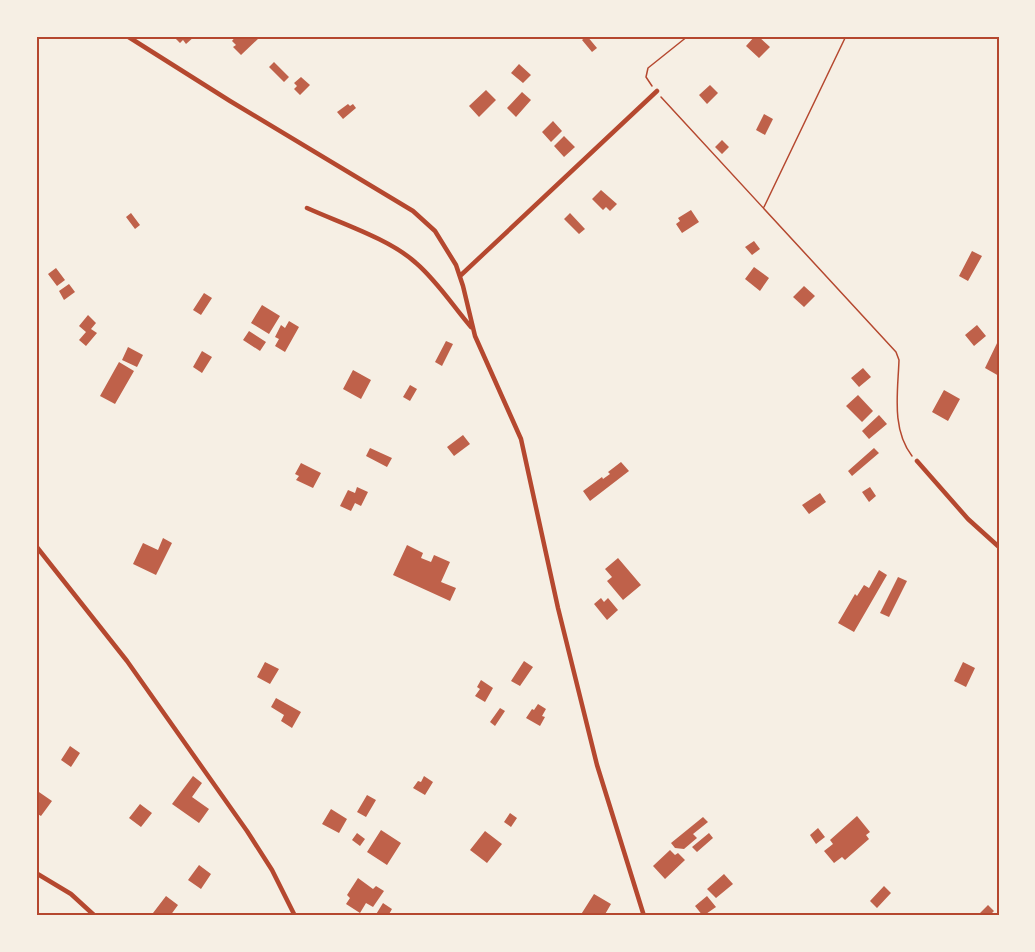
<svg xmlns="http://www.w3.org/2000/svg" width="1035" height="952" viewBox="0 0 1035 952" font-family="'Work Sans',sans-serif">
<style>
.building{fill:#bf614a}
.lines{fill:none;stroke-linecap:round;stroke-linejoin:round}
.path{stroke:#b5482f;stroke-width:1.5}
.minor{stroke:#b5482f;stroke-width:4.5}
.neatline{fill:none;stroke:#b5482f;stroke-width:2}
</style>
<rect width="100%" height="100%" fill="#f6efe4"/>
<path class="building" d="M173,36H195L186,44L183,40L180,43Z
M236,36H257L259,38L241,55L233,47L236,45L232,41Z
M587,36L597,48L592,52L582,40Z
M755,36H758L770,47L759,58L746,46Z
M274,62L289,77L284,82L269,67Z
M519,64L531,75L523,83L511,73Z
M301,77L310,85L300,95L294,89L297,86L294,83Z
M710,85L718,93L707,104L699,95Z
M486,90L496,100L479,117L469,106Z
M522,92L531,100L516,117L507,108Z
M348,104L350,106L353,104L356,108L343,119L337,112Z
M764,114L773,119L765,135L756,130Z
M553,121L562,131L551,142L542,132Z
M564,136L575,147L564,157L554,146Z
M722,140L729,147L722,154L715,147Z
M601,190L617,204L610,211L606,207L603,210L592,199Z
M691,210L699,222L682,233L676,224L680,221L678,218Z
M131,213L140,225L135,229L126,217Z
M570,213L585,229L579,234L564,219Z
M754,241L760,249L752,255L745,247Z
M972,251L982,256L968,281L959,276Z
M754,267L769,278L760,291L745,279Z
M56,268L65,280L57,286L48,274Z
M69,284L75,292L64,300L59,291Z
M804,286L815,296L804,307L793,297Z
M204,293L212,298L201,315L193,310Z
M262,305L280,316L269,334L251,323Z
M88,315L96,323L91,329L97,333L86,346L79,340L86,332L79,326Z
M289,321L299,327L285,352L275,346L279,339L275,337L281,325L285,328Z
M977,325L986,336L974,346L965,335Z
M249,331L266,342L260,351L243,340Z
M999,339V376L985,368Z
M446,341L453,344L442,366L435,362Z
M128,347L143,355L137,367L122,360Z
M202,351L212,357L202,373L193,367Z
M119,362L134,371L115,404L100,396Z
M863,368L871,377L859,387L851,378Z
M353,370L371,380L361,399L343,389Z
M410,385L417,389L410,401L403,397Z
M944,390L960,399L948,421L932,412Z
M858,395L873,411L862,422L846,406Z
M879,415L887,424L869,439L862,431Z
M463,435L470,444L454,456L447,447Z
M370,448L392,458L387,467L366,456Z
M874,448L879,453L852,476L848,471Z
M621,462L629,471L590,501L583,491L602,477L603,479L610,474L608,472Z
M301,463L321,473L313,488L296,480L299,476L295,474Z
M357,487L368,492L361,506L355,503L351,511L340,506L348,490L355,493Z
M870,487L876,496L869,502L862,492Z
M820,493L826,502L809,514L802,505Z
M163,538L172,543L156,575L133,564L143,543L158,550Z
M407,545L423,553L421,558L431,562L434,555L450,562L441,582L456,588L450,601L393,575Z
M618,558L641,585L623,600L607,581L612,577L605,569Z
M879,570L887,575L854,632L838,623L855,594L857,596L864,585L869,588Z
M898,577L907,581L889,617L880,613Z
M601,598L604,602L608,598L618,610L607,620L594,604Z
M524,661L533,667L520,686L511,681Z
M265,662L279,669L270,684L257,677Z
M963,662L975,668L966,687L954,681Z
M481,680L493,688L485,702L475,696L480,689L477,687Z
M276,698L301,712L292,728L281,721L284,715L271,707Z
M538,704L546,709L542,716L545,717L540,726L526,718L532,709L534,710Z
M500,708L505,711L495,726L490,722Z
M70,746L80,753L71,767L61,760Z
M193,776L202,783L192,797L209,809L199,823L172,804Z
M424,776L433,782L425,795L413,788L418,781L421,782Z
M36,790L52,801L41,816L36,813Z
M367,795L376,800L366,817L357,812Z
M140,804L152,813L141,827L129,818Z
M331,809L347,819L339,833L322,824Z
M510,813L517,818L511,827L504,822Z
M857,816L870,832L866,835L869,839L845,860L842,857L834,863L824,851L833,844L830,840Z
M703,817L708,822L693,834L697,838L684,849L675,848L671,843Z
M818,828L825,837L816,844L810,835Z
M381,830L401,843L387,865L367,852Z
M485,831L502,844L487,863L470,850Z
M357,833L365,839L360,846L352,840Z
M709,833L713,838L697,852L692,847Z
M670,850L675,855L678,853L685,860L665,879L653,866Z
M199,865L211,874L201,889L188,880Z
M724,874L733,884L716,898L707,889Z
M358,878L373,889L376,886L384,891L373,907L366,903L360,913L346,904L350,898L347,895Z
M884,886L891,893L877,908L870,901Z
M594,894L611,904L604,916H580Z
M166,896L178,905L170,916H157L153,913Z
M707,896L716,907L703,916L695,906Z
M383,903L392,909L388,916H375Z
M988,905L994,911L989,916H977Z"/>
<g class="lines">
<path class="path" d="M652,86L646,77L648,68L688,36
M661,97L896,352L899,360C898,391 891,429 912,456
M764,207L846,36"/>
<path class="minor" d="M127,36L230,101L413,211L435,231L456,265L463,286L475,336L521,439L558,608L597,765L644,916
M307,208C340,223 390,239 416,263C437,281 453,306 471,327
M460,276L657,91
M917,461L968,519L999,547
M36,546L127,661L247,831L272,870L295,916
M36,873L71,894L95,916"/>
</g>
<rect width="1035" height="952" fill="none" stroke="#f6efe4" stroke-width="75"/>
<rect x="38" y="38" width="960" height="876" class="neatline"/>
</svg>
